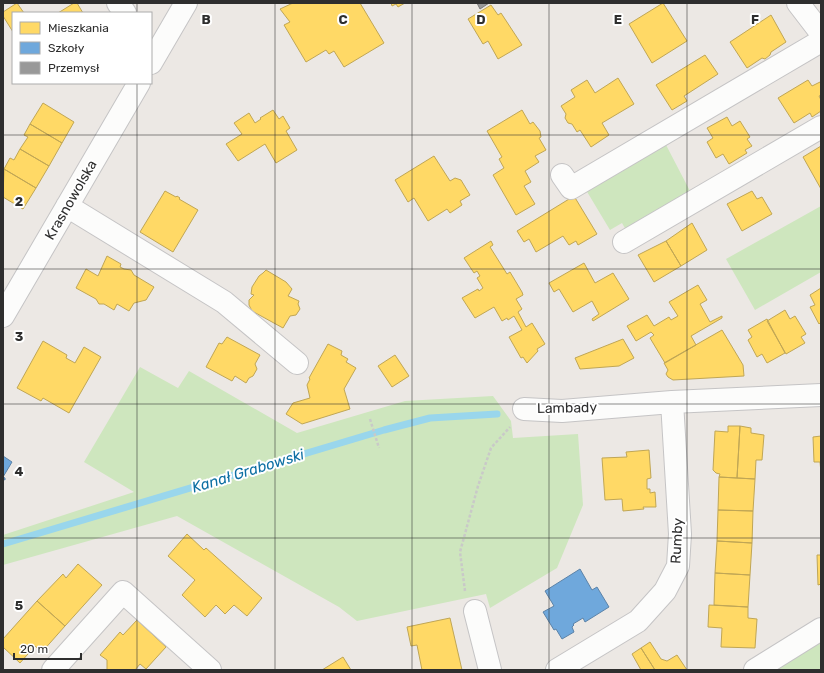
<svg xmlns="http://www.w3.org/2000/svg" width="824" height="673" viewBox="0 0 824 673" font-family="Rubik,sans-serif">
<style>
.green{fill:#cee6be}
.homes{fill:#ffd966;stroke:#c0a655}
.schools{fill:#6fa8dc;stroke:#5c83a8}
.industry{fill:#999;stroke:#797979}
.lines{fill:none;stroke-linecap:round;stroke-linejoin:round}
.stream{stroke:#99d6ec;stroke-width:7}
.minor-casing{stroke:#c5c4c5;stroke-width:24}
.path{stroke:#c9c9c8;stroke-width:2.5;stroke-dasharray:3 2;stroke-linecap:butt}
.minor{stroke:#fcfcfb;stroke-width:22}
.grid{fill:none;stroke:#2e2e2e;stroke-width:1;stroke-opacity:0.55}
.labels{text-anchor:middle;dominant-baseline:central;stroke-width:4;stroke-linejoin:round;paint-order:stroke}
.street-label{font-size:14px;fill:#2e2e2e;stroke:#fff}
.water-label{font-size:15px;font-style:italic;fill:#0d6fa3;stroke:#fff}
.grid-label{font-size:13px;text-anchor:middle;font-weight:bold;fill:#2e2e2e;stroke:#fff;stroke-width:4;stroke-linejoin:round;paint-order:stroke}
</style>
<rect width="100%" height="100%" fill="#ece8e4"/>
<path class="green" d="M665,143L691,193L626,230L622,223L610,230L586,190Z
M821,206V272L755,310L726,259Z
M140,367L178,388L189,371L297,433L405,401L493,396L511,421L513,438L578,434L583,505L557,568L490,608L486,594L357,621L339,607L177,516L3,565V535L134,492L84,462Z
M821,638V670H770Z"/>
<path class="homes" d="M17,3L24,13H13V32L3,16V12Z
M74,3H77L83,13H58Z
M293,3H360L384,43L344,67L334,51L329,54L326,50L306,62L284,25L290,22L280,9Z
M391,3H405L398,7L396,4L392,6Z
M663,3L687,41L652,63L629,24Z
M491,5L498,15L501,13L522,45L498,59L488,41L483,44L468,19Z
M771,15L786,42L771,52L770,55L765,59L762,58L747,68L730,42Z
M705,55L718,74L684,96L687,101L672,110L656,85Z
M618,78L634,104L602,123L609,135L591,147L580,130L577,132L572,124L568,123L565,118L566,114L561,106L575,97L571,90L587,80L595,93Z
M808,80L812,86L820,82L821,84V95L819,96L821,100V111L812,117L810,113L794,123L778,98Z
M43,103L74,122L62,143L30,124Z
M273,110L279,119L283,116L290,128L286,131L297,150L276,163L265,144L238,161L226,144L242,134L234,123L249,113L255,123L261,119L260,118Z
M522,110L530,124L533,122L540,131L541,137L539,138L546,150L535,156L539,162L525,171L531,182L524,186L535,204L516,215L493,175L504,168L499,159L502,157L487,131Z
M727,117L732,126L740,121L750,137L747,139L752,146L745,150L747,153L729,164L723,154L716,158L707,142L713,138L707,128Z
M30,124L62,143L49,166L20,149L28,137L24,135Z
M821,146V189L803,157Z
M20,149L49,166L36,188L4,169L10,158L14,160Z
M434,156L450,181L455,178L461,180L470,195L460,201L462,205L450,213L447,209L428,221L414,198L408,202L395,180Z
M4,169L36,188L23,209L3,197Z
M165,191L176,197L177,196L180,198L179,199L198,210L173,252L140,232Z
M752,191L757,199L762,197L772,214L742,231L727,204Z
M574,196L597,234L578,245L576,241L569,245L563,236L536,252L529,239L524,242L517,231Z
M692,223L707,250L681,266L666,241Z
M491,241L493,245L490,247L507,274L510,272L522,292L523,295L516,299L522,309L518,312L526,327L532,323L545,344L537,349L538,351L527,363L523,357L521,358L509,337L522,330L514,316L508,320L507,318L502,321L494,307L475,318L462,298L478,289L479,291L483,288L477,278L480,276L477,271L474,273L464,258Z
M666,241L681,266L654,282L638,255Z
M107,256L121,264L120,267L124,269L131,270L134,275L154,287L146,300L134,303L129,311L117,304L114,310L104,304H99L96,299L76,288L86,269L98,276Z
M584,263L595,283L613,273L629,299L593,321L592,319L599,314L592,301L573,312L559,289L554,292L549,283Z
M266,270L286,282L292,289L288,296L299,301L298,304L300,309L296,315L290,316L283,328L252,311L249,305V300L254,295L251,294L252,287L259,276L263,273Z
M698,285L707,300L700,304L710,322L722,316V318L691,336L696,345L665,363L650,338L654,335L651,332L636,341L627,326L647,315L654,326L669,317L671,320L678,316L669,302Z
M821,288V322L819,324L810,307L815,305L810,295Z
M785,310L790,319L795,316L806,334L801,337L805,343L786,354L767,321Z
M767,319L785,353L767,363L762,354L757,357L748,340L752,337L748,330Z
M722,330L743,365L744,376L673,380L668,377L666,374L668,370L664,363Z
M227,337L260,355L255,364L257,369L253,376L249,378L246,383L235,376L232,381L206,367L219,343L222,344Z
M623,339L634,358L619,366L580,369L575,358Z
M43,341L67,355L66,358L75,363L84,347L101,357L69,413L43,398L41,401L17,388Z
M328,344L342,351L341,355L348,359L346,362L356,368L344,389L350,409L302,424L286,414L293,403L310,398L307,385L310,379L309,378Z
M395,355L409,376L392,387L378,366Z
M728,426H740L737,478L719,477L720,474L716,473L713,470L715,431L728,432Z
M740,426L751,428V433L764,435L762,460H756L755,479L737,478Z
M821,436V473L820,462H814L813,437Z
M649,450L651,478L647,479V489H650V493L655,492L656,507H643L644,509L623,511L622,499L605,500L602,458L627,457L626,452Z
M719,477L755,479L753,511L718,510Z
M718,510L753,511L752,543L717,541Z
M187,534L204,550L206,548L262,598L247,616L234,605L225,614L216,605L205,617L182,595L195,580L168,556Z
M717,541L752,543L750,575L715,573Z
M817,555H821V584L818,585Z
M78,564L102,585L65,626L37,601L63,574L66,578Z
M715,573L750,575L748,607L714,605Z
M37,601L65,626L42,652L35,646L20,663L3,647V639Z
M709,605L748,607V618L757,619L755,648L721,647L722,628L708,627Z
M450,618L462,670H422L417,645L411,646L407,627Z
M137,620L166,647L146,669L140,664L135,670H107V660L100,655L120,632L123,635Z
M650,642L661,659L667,661L677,655L687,670H655L641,648Z
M641,648L655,670H641L632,654Z
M343,657L351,670H322Z"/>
<path class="schools" d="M3,456L12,462L3,477L5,478V480L3,479Z
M580,569L592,590L597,587L609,607L585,622L583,618L573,624L574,625L572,627L574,632L562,639L556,629L554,630L543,612L554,606L545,591Z"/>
<path class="industry" d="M477,3H489L480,9Z"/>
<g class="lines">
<path class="stream" d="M3,544L384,430L430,418L497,414"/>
<defs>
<path id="minor" d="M118,3L125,13
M798,3L821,33
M151,63L186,3
M562,175L571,188L821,41
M67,206L224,302L297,363
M624,242L821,127
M3,316L139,83
M524,409L562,411L672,402L821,395
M475,611L490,670
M53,670L123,592L210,670
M557,670L638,621L665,591L678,566L680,534L672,402
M755,670L821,629"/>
</defs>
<use href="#minor" class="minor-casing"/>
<path class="path" d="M370,419L379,448
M465,591L460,552L478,486L491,448L510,427"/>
<use href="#minor" class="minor"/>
</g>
<path class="grid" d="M137,3V13M275,3V670M412,3V670M549,3V670M687,3V670M137,83V670M3,135H821M3,269H821M3,404H821M3,538H821"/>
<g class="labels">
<g class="street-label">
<text transform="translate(71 200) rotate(-60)">Krasnowolska</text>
<text transform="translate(567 408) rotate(-1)">Lambady</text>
<text transform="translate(677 541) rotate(-87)">Rumby</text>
</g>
<g class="water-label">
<text transform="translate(248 471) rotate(-17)">Kanał Grabowski</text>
</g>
</g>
<g class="grid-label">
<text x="206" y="24">B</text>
<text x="343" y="24">C</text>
<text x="481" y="24">D</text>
<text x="618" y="24">E</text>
<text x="755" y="24">F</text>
<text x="19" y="206">2</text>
<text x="19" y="341">3</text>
<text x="19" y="476">4</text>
<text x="19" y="610">5</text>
</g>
<rect width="824" height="673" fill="none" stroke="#2e2e2e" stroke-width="8"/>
<rect x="12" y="12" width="140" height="72" fill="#ffffff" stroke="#ababab"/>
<rect x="20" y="22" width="20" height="12" fill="#ffd966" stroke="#ababab"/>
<text x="48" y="32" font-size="12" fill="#2e2e2e">Mieszkania</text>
<rect x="20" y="42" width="20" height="12" fill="#6fa8dc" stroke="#ababab"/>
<text x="48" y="52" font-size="12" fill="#2e2e2e">Szkoły</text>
<rect x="20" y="62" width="20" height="12" fill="#999999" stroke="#ababab"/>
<text x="48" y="72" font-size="12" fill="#2e2e2e">Przemysł</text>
<path d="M14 653v6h67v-6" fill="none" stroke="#2e2e2e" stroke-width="2"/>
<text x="20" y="653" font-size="12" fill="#2e2e2e" stroke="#ffffff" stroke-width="3" paint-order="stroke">20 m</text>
</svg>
